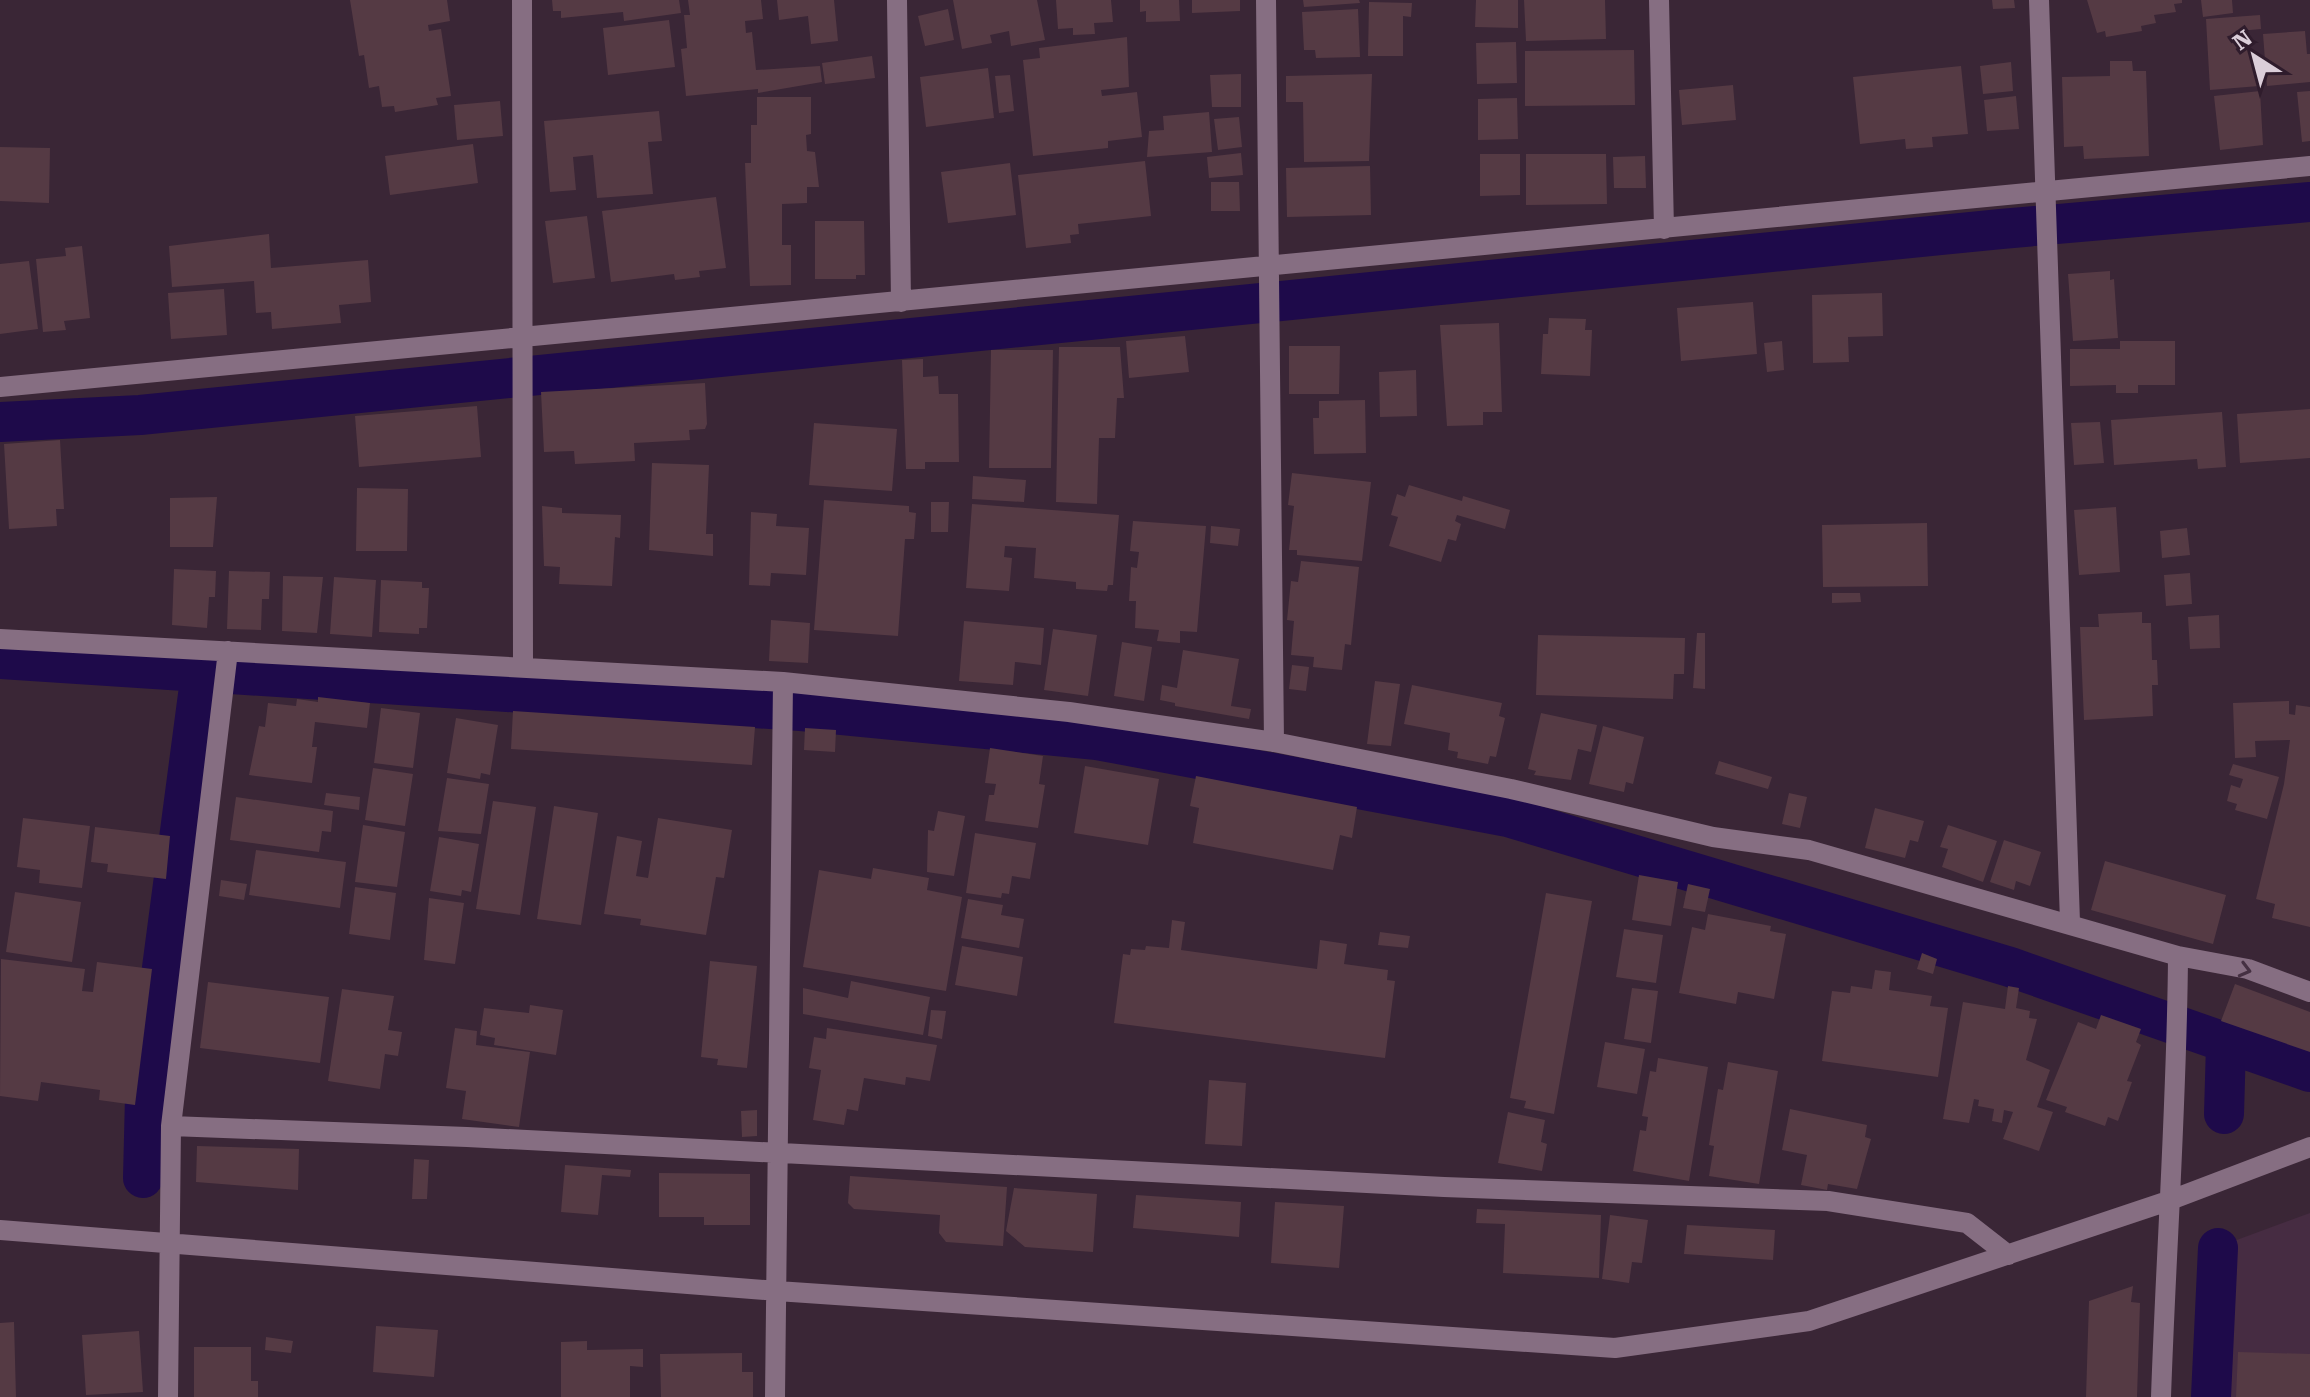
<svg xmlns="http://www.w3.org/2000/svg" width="2310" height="1397" viewBox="0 0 2310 1397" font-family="'Roboto Serif',serif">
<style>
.built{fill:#462c42}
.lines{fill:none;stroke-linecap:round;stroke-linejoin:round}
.canal{stroke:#1e0a4a;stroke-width:40}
.building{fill:#553a44}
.minor{stroke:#866e82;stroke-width:20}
.oneway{stroke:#453042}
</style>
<rect width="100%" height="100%" fill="#3a2636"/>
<path class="built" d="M2310,1213V1397H2230L2234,1241Z"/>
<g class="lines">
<path class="canal" d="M0,422L140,415L2001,229L2310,202
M0,659L801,711L1097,740L1508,817L2010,967L2310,1072
M2224,1114L2226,1045
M143,1178L145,1097L201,672
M2211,1397L2218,1248"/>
</g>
<path class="building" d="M350,0H447L450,21L428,25L429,31L441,29L451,96L436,98L438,105L395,112L394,106L382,107L379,86L369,88L364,55L359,56Z
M552,0H679L681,13L624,21L623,12L561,18V11H553Z
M688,0H761L763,19L745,21L746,33L752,32L756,70L820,66L822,82L758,93V89L686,96L681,49L687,48L684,15H690Z
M777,0H834L838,41L811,44L808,16L779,20Z
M953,0H1037L1045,40L1011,46L1009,31L990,35L992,43L962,49Z
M1056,0H1111L1113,22L1094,23L1095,34L1073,35V28L1058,29Z
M1140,0H1179L1180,21L1146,22V11L1140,12Z
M1192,0H1240V11L1192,13Z
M1303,0H1359L1360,3L1304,7Z
M1476,0H1518V28L1475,27Z
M1524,0H1605L1606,39L1526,41Z
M1992,0H2014L2015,8L1993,9Z
M2087,0H2182V3L2174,4L2176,12L2154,15L2156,23L2141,26L2142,31L2106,37L2105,31L2097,33Z
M2201,0H2232L2233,13L2203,17Z
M1369,2L1412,3L1411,17L1403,16V56H1368Z
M948,9L954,40L925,46L918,16Z
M1358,9L1360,57L1316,58L1315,50H1304L1302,12Z
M2260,15L2261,29L2239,31L2240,42H2249L2251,63L2257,62L2259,86L2210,90L2206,19Z
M669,20L675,67L608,75L603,28Z
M2305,31L2307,54H2310V82L2267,86L2263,34Z
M1127,37L1129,87L1101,90L1102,96L1137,92L1142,137L1108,141V148L1033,156L1023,60L1040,58L1039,48Z
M1516,42L1517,83L1477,84L1476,43Z
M1634,50L1635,105L1525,106V51Z
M872,56L875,78L825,84L822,63Z
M2110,61H2132L2133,71H2146L2149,156L2084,159L2083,146L2064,147L2062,77L2110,76Z
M2011,62L2013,91L1983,94L1980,66Z
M1961,66L1968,134L1932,137L1933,147L1906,149L1905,139L1860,144L1853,77Z
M988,68L994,118L926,127L920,77Z
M1241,74V107H1212L1210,75Z
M1372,74L1369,161L1304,162L1303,102H1286V76Z
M1010,75L1014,111L999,113L995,76Z
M1733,85L1736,120L1682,125L1679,90Z
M2260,91L2263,145L2220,150L2214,96Z
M2310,91V141L2302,142L2297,92Z
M2016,96L2019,129L1987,131L1984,100Z
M757,97H811V134L806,135L807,151L815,152L819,187H807V203L782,204V245H791V285L750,286L745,163H751V125H757Z
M1517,98L1518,139L1478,140V99Z
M500,101L503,136L457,140L454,105Z
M659,111L662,141L648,142L653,194L597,198L593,155L573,157L576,190L550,192L544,121Z
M1209,112L1212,152L1147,157L1149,131L1164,130L1163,116Z
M1239,117L1242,147L1218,150L1214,119Z
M473,144L478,183L390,195L385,156Z
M0,147L50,148L49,203L0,201Z
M1241,153L1243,175L1209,178L1207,157Z
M1480,154H1520V195L1480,196Z
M1526,154H1606L1607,204L1526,205Z
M1645,156L1646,188H1614L1613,157Z
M1145,161L1151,216L1078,224L1079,234L1070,235L1071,243L1026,248L1018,175Z
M1010,163L1016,215L948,223L941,172Z
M1370,166L1371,215L1287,217L1286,168Z
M1211,182H1239L1240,211H1211Z
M716,197L726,268L699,271L700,277L675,280L674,274L611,282L602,211Z
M587,216L595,278L553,283L545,221Z
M815,221H864L865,275H856V279H815Z
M269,234L271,268L368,260L371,302L339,305L341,323L272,329L271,312L256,313L254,281L172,287L169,246Z
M82,246L90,318L64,321L66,330L43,332L36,259L66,256L65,248Z
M29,261L38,329L0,334V264Z
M2110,271V280L2114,279L2118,338L2073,341L2068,274Z
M224,289L227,335L171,339L168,293Z
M1882,293L1883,336L1848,337L1849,362L1813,363L1812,295Z
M1753,302L1757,354L1681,361L1677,308Z
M1549,318L1586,319L1585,330H1592L1590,376L1541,374L1543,334H1548Z
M1499,323L1502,412H1483V425L1447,426L1440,325Z
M1185,336L1189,372L1129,378L1126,341Z
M1782,341L1784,370L1767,372L1764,343Z
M2120,341H2175V385H2138V393H2116V385L2070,386V349H2120Z
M1289,346H1340L1339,394H1289Z
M1059,347H1120L1124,398H1117L1115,438H1099L1097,504L1056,502Z
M991,350H1053L1051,468H989Z
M923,359V377L938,376L939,394H958L959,462H925V469H906L902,360Z
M1416,370L1417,416L1380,417L1379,372Z
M705,383L707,424L705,429L689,430L690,440L634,443L635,461L575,464L574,451L544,452L541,392Z
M1365,400L1366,453L1314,454L1313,418H1319V401Z
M477,406L481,457L359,467L355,416Z
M2310,409V458L2240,463L2237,414Z
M2222,412L2226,467L2198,469L2197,459L2114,465L2111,420Z
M2100,422L2104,463L2074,465L2071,423Z
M814,423L897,429L892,491L809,485Z
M60,440L64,509H56L57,526L9,529L4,444Z
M652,463L709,465L706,534H713V556L649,550Z
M1292,473L1371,482L1362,561L1297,555V550H1289L1294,506L1288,505Z
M973,476L1026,480L1024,502L972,499Z
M1409,485L1462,501L1463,496L1510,510L1505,529L1457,515L1455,521L1461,524L1456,541L1448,539L1441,562L1389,546L1398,517L1391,515L1397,494L1405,497Z
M357,488L408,489L407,551H356Z
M217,497L213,547H170V498Z
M824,500L909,506V512L916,513L914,539H905L898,636L814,630Z
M931,502H949L948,532H931Z
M972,504L1119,515L1113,585H1108L1107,591L1076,589V582L1034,578L1036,548L1005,546L1004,557L1012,558L1009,591L966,588Z
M542,506L562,508V513L621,515L620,538L615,537L612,586L559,584L560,567L544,566Z
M2116,507L2120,572L2079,575L2074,510Z
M751,512L777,514L776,526L809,528L806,575L771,573L770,586L749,585Z
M1133,521L1206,526L1197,632L1180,631V643L1157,641L1159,630L1135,628L1136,601H1129L1131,567L1137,568L1139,552L1130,551Z
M1927,523L1928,586L1823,587L1822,525Z
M1211,526L1240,529L1238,546L1210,543Z
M2187,528L2190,555L2162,558L2160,531Z
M1301,561L1359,567L1351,645L1345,644L1342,670L1313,667L1314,657L1291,655L1294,621L1287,620L1291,581L1298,582Z
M174,569L216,571L215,597H209L207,628L172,625Z
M229,571L270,572L269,599H262L261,630L227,629Z
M2190,573L2192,604L2166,606L2164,575Z
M283,576L323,577L317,633L282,631Z
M334,577L376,580L372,637L330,634Z
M381,580L422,582V588H429L427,628H419V634L379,632Z
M1832,593H1860L1861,602L1832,603Z
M2142,612V623H2151L2152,660H2157L2158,685H2152L2153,716L2084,720L2080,627H2099L2098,614Z
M2219,615L2220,648L2190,649L2188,617Z
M771,620L810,623L808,663L769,661Z
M964,621L1044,628L1041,665L1015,662L1013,685L959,681Z
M1053,629L1097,635L1088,696L1044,690Z
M1697,633H1705V689L1693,688Z
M1538,635L1685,638L1684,674H1674L1673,699L1536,695Z
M1122,642L1152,647L1144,701L1114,696Z
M1183,650L1239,659L1231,706L1251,709L1249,719L1175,706V703L1160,700L1162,685L1177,688Z
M1292,665L1309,667L1306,691L1289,689Z
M1375,681L1400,684L1391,746L1367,744Z
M1412,685L1502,703L1499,716L1505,718L1496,757L1490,756L1488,764L1457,758L1458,752L1448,750L1450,733L1404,724Z
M318,697L370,703L367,728L315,722L312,747H317L312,783L249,775L259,726L265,727L268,703L296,706L297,699L318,702Z
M2289,701V714L2295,715L2296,705L2310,707V927L2272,918L2275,904L2256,899L2284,784L2290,740L2255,741L2256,757L2235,758L2233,703Z
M381,708L420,713L413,768L374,763Z
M513,711L755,727L752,765L511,749Z
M1541,713L1597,725L1591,752L1578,749L1571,780L1534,775L1536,771L1528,769Z
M456,718L498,725L490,775L481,773L480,779L447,773Z
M1603,726L1644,737L1633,784L1626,782L1624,792L1589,784Z
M805,728L836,730L835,752L804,750Z
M990,748L1043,756L1039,784L1045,785L1038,828L985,821L989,795H994L996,784L985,783Z
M1719,761L1772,777L1768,789L1715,774Z
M2233,764L2279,777L2267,819L2235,810L2237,804L2227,801L2231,785L2240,788L2243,779L2229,775Z
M1085,766L1159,779L1148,845L1074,833Z
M373,768L413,774L405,826L365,820Z
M1196,776L1357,807L1352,838L1340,835L1333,870L1193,843L1199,808L1190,806Z
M447,778L489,784L481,834L438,831Z
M326,793L360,797L359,810L324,805Z
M1789,793L1807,797L1800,828L1782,824Z
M236,797L333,811L331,832L322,831L319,852L230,840Z
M493,801L536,807L520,915L476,909Z
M554,806L598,813L581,925L537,919Z
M1875,808L1924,821L1918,842L1910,840L1905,858L1865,848Z
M938,811L965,816L954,876L927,872L928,830L934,831Z
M23,818L90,826L82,888L39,883L40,870L17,867Z
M658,818L732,830L724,878L716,877L706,935L640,925L641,919L604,914L617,836L642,841L636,876L648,878Z
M363,825L405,832L397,887L355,882Z
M1948,825L1997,841L1983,882L1942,867L1948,849L1940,847Z
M95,827L170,836L166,879L107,872L108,864L91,862Z
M975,833L1036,843L1030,879L1012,876L1009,894L1002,893L1001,898L966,893Z
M439,837L479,844L471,892L462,890L461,896L430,891Z
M2004,840L2041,852L2030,886L2016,881L2014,890L1990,882Z
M256,850L346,862L340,908L249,895Z
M2105,861L2226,895L2213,944L2091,910Z
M873,868L929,878L927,890L962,897L946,991L803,967L819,870L871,879Z
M1639,875L1678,882L1671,926L1632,920Z
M221,880L247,884L244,900L219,896Z
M1688,884L1710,889L1705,912L1683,908Z
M355,887L396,893L390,940L349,934Z
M15,892L81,902L72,962L6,952Z
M1546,893L1592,901L1554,1114L1524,1108L1526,1101L1510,1098Z
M429,898L464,903L455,964L424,960Z
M968,899L1003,905L1001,915L1024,919L1019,948L961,938Z
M1708,914L1771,926L1770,931L1786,934L1774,999L1738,992L1736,1004L1679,993L1692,927L1705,930Z
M1172,920L1185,922L1181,950L1317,969L1320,940L1347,944L1344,964L1388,970L1387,980L1395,981L1385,1058L1114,1023L1123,954L1130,955L1131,949L1145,950L1146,946L1169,948Z
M1624,929L1663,935L1656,983L1616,977Z
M1380,932L1410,936L1408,948L1378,945Z
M962,946L1023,957L1017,996L955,985Z
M1922,953L1937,959L1933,974L1917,969Z
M1,959L85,969L82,991L93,992L97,962L152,969L135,1105L99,1100L100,1090L41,1082L38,1101L0,1096Z
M710,961L757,966L747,1068L717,1065L718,1059L701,1057Z
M1875,970L1891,972L1889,990L1932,996L1930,1006L1948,1008L1938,1077L1822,1061L1832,991L1850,993L1851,986L1872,989Z
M851,981L930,997L923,1035L803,1014V988L848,998Z
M208,982L329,997L320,1063L200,1048Z
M2235,984L2310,1012V1052L2221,1021Z
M2008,986L2019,988L2016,1008L2030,1011L2029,1018L2037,1019L2026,1060L2050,1070L2037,1107L2053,1112L2039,1151L2003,1139L2013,1112L2004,1110L2002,1123L1992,1121L1994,1109L1978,1106L1979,1100L1974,1099L1969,1123L1943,1119L1963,1002L2005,1009Z
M1632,988L1658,991L1651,1043L1624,1039Z
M342,989L394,996L388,1030L402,1032L398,1056L385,1054L380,1089L328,1081Z
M530,1005L563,1010L556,1055L494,1045L495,1038L480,1035L484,1008L529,1013Z
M931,1010L946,1011L942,1039L928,1036Z
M2101,1015L2141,1029L2136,1042L2141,1045L2127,1081L2132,1082L2118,1121L2108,1117L2105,1126L2065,1112L2067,1107L2046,1100L2078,1022L2096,1029Z
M455,1028L477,1031L476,1045L530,1052L519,1127L462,1119L466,1091L446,1088Z
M827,1028L937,1045L930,1081L906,1077L905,1085L864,1078L858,1111L847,1109L844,1125L813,1120L821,1070L809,1068L814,1037L826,1039Z
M1605,1042L1645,1049L1637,1094L1597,1087Z
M1658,1058L1708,1067L1689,1181L1633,1171L1640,1130L1646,1131L1648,1117L1642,1116L1650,1071L1656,1072Z
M1728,1062L1778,1071L1759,1184L1709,1176L1714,1146L1709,1145L1718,1089L1723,1090Z
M1209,1080L1246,1083L1242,1146L1205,1144Z
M1790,1109L1867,1125L1865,1137L1871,1139L1857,1189L1828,1184L1827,1190L1801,1185L1807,1155L1782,1150Z
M757,1110V1136L742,1137L741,1111Z
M1508,1112L1545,1120L1541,1142L1547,1144L1542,1171L1498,1163Z
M197,1146L299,1149L298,1190L196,1182Z
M414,1159L429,1160L427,1199H412Z
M565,1165L631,1170L630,1177L602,1175L598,1215L561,1212Z
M659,1173L750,1174V1225H704V1217H659Z
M850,1176L1007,1187L1003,1246L946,1242L939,1233L940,1215L854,1209L848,1203Z
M1014,1188L1097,1194L1093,1252L1025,1247L1006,1231Z
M1136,1195L1241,1202L1239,1237L1133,1228Z
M1275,1202L1344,1206L1339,1268L1271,1263Z
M1477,1209L1601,1215L1599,1278L1503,1273L1505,1224L1476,1223Z
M1610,1215L1648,1220L1642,1263L1632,1262L1629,1283L1602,1279Z
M1687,1225L1775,1230L1773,1260L1684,1254Z
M2133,1286L2131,1302L2140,1303L2137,1397H2086L2089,1301Z
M14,1322L16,1397H0V1323Z
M376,1326L438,1330L434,1377L373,1372Z
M139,1331L143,1392L86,1395L82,1335Z
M266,1337L293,1341L291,1353L265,1350Z
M587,1341V1350L643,1349V1367L630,1366V1397H561V1342Z
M194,1347H251V1381H258V1397H194Z
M2238,1352L2310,1354V1397H2236Z
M742,1353V1372H753V1397H661L660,1354Z"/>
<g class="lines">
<path class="minor" d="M522,0L523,666
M897,0L901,302
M1266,0L1274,742
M1659,0L1664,229
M2039,0L2070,922
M0,387L2310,166
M0,639L783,682L1069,712L1274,742L1511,789L1713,837L1809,850L2178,956L2248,969L2310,992
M171,1126L467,1137L1444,1187L1828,1201L1967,1223L2008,1255
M0,1230L777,1291L1615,1348L1809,1321L2168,1201L2310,1147
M168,1397L171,1126L228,651
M775,1397L783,682
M2161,1397C2166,1250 2177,1103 2178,956"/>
</g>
<defs><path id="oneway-chevron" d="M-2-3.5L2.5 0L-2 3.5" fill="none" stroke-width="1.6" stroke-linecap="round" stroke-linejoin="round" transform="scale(2)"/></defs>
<use class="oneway" href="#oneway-chevron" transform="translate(2245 970) rotate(15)"/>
<g transform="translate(2254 56) rotate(324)" stroke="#2f1c2c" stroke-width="6" paint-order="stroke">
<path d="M0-6L14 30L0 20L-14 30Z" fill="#dbced9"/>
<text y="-12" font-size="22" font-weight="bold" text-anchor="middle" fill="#dbced9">N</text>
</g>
</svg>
